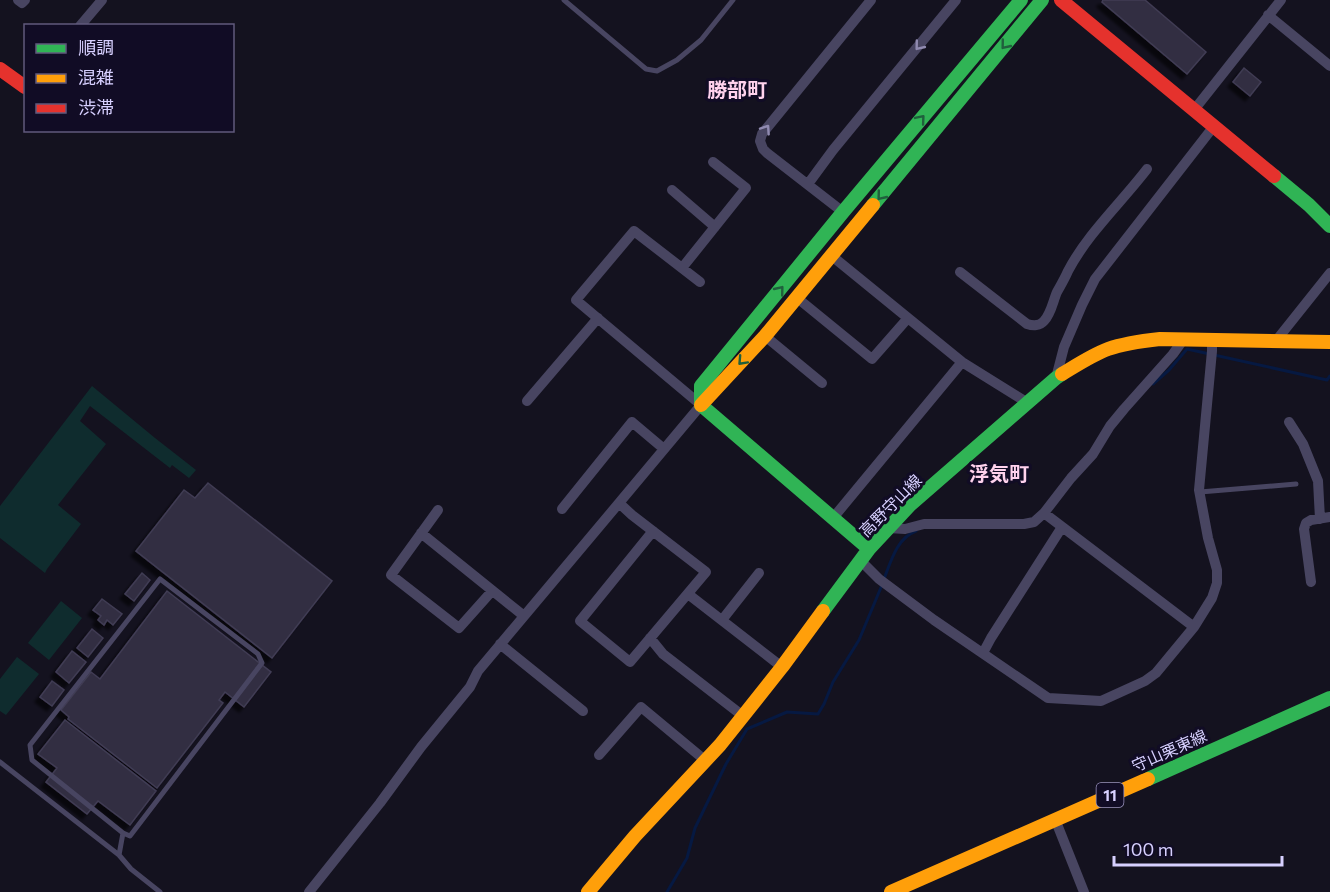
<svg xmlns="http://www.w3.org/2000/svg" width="1330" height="892" viewBox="0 0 1330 892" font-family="Commissioner,'Noto Sans JP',sans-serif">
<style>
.green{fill:#0f2c2e}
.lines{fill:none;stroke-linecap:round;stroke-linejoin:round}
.stream{stroke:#061942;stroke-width:3}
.building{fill:#322f42;stroke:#413c54;stroke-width:1.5;filter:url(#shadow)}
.lane{stroke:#484561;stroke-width:5}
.street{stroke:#484561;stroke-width:10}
.fast{stroke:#30b455;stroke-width:14}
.slow{stroke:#ff9f0a;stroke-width:14}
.jam{stroke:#e5322d;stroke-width:14}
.oneway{stroke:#20603d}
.oneway2{stroke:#908ab0}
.labels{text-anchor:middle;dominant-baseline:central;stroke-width:6;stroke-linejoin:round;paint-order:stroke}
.shield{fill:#110c25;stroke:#9c95be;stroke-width:1.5}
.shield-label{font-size:15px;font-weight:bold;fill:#d7d0ff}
.street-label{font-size:16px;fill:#d7d0ff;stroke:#110c25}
.quarter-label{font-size:20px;font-weight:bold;fill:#ffd2ed;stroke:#110c25}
</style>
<defs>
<filter id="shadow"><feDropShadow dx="-5" dy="5" stdDeviation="1.5" flood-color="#0009"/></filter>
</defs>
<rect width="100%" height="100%" fill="#14121f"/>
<path class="green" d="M92,386L155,438L196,470L189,478L172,465L170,468L90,406L80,421L106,444L58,505L81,524L47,569L45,573L0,538V506Z
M61,601L82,618L49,660L28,643Z
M17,657L39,674L6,715L0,711V679Z"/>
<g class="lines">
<path class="stream" d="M1153,384L1169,370L1187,349L1327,380L1330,376
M884,579C891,561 897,538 916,531
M667,892L687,858L695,828L726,764L747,729L787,712L818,714L824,704L833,682L859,640L882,585"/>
</g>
<path class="building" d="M1103,0H1145L1206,52L1187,74L1102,2Z
M1244,68L1261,82L1250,96L1233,82Z
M208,483L332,581L272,658L136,551L184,490L195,498Z
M142,573L150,580L134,601L125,594Z
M167,591L271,672L244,707L225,692L219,700L223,703L157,788L68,719L69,717L61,710L91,672L100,679Z
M102,599L122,614L113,625L107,620L104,625L98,620L101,616L93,610Z
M92,629L103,638L88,657L77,648Z
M72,651L86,662L69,683L56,672Z
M52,681L64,690L52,706L40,697Z
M65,720L156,791L130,825L98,801L87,814L46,782L57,768L38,754Z"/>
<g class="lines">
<path class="lane" d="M564,0L646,69L657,71L677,60L701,40L733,0
M1200,492L1296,484
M0,762L119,855L131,869L160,892
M119,855L123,833L32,760L30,745L160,579L258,654L262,663L130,836L123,833"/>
<path class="street" d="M18,0L22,3L25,0
M1268,15L1330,66
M80,26L102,0
M1194,110L1281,0
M808,184L833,150L956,0
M672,190L715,227
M843,212L767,153L763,149L760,141L762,134L871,0
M832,256L962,362L1028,403
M682,268L746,188L713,162
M960,272L1027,324C1033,326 1040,326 1044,321C1051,314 1053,301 1057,292C1061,285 1065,278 1068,271C1088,233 1121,203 1147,169
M796,297L872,359L908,318
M765,336L822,383
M1275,342L1330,273
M1056,378L1064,347L1082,305L1095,279L1214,126
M527,401L598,318
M1289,422L1303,444L1318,481L1320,519
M562,509L632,422L664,449
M438,510L391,575L459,628L492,591
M1044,513L1194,627
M833,518L962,362
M888,528L905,529L924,524H1024L1034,522L1044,513L1071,478L1093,454L1110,426L1124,409L1173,354L1183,340
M653,531L580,621L630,662L706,572L632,515L619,503L701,405L576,300L634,231L700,282
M421,533L524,616
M861,561L879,579L934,620L1048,698L1101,701L1145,681L1156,673L1194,627L1212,598L1217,583V570L1208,538L1199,490L1212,351V341
M1311,582L1304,529L1306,523L1311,520L1330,517
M688,594L782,667
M722,620L759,573
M650,638L663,654L743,716
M500,644L583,711
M983,653L991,638L1062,527
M599,755L641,707L706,761
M1055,819L1084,892
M309,892L380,803L421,747L470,687L478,671L619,503"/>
<path class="fast" d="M1274,176L1309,205L1330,226
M873,205L1042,0
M701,405V386L843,212L1021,0
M701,405L869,549
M823,611L869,549L910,505L1056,378L1062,374
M1148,779L1330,698"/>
<path class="slow" d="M1062,374C1077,365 1092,355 1108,349C1125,343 1142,341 1160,339L1330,342
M701,405L765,336L873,205
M588,892L635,836L720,745L782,667L823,611
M891,892L1148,779"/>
<path class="jam" d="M1061,0L1274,176
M0,69L25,87"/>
</g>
<defs><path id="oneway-chevron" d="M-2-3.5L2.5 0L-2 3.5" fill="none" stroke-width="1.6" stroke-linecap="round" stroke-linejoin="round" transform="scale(1.5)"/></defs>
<g class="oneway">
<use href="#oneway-chevron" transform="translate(1005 45) rotate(129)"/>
<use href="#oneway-chevron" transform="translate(921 119) rotate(-50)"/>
<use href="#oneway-chevron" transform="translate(881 196) rotate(129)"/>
<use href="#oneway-chevron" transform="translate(780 290) rotate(-51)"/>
<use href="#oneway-chevron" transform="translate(742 361) rotate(133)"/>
</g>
<g class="oneway2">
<use href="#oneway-chevron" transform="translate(919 46) rotate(129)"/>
<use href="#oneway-chevron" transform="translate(766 129) rotate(-56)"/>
</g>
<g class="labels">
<rect class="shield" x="1096.5" y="783" width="27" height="24" rx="4.5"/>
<g class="shield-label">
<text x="1110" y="795">11</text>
</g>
<g class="street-label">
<text transform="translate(890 505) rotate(-45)">高野守山線</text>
<text transform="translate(1169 750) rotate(-24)">守山栗東線</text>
</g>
<g class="quarter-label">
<text x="737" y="89">勝部町</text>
<text x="999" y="473">浮気町</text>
</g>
</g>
<rect x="24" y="24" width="210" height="108" fill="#110c25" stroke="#605a7c" stroke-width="1.5"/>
<rect x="36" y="44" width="30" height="9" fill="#30b455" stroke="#605a7c" stroke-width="1.5"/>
<text x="78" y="54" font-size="18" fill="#d7d0ff">順調</text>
<rect x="36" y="74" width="30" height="9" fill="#ff9f0a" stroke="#605a7c" stroke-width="1.5"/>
<text x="78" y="84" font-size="18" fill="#d7d0ff">混雑</text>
<rect x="36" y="104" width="30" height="9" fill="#e5322d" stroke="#605a7c" stroke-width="1.5"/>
<text x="78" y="114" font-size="18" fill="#d7d0ff">渋滞</text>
<path d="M1114 856v9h168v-9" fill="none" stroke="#d7d0ff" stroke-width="3"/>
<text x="1123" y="856" font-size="18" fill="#d7d0ff" stroke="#110c25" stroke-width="4.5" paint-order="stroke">100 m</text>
</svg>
